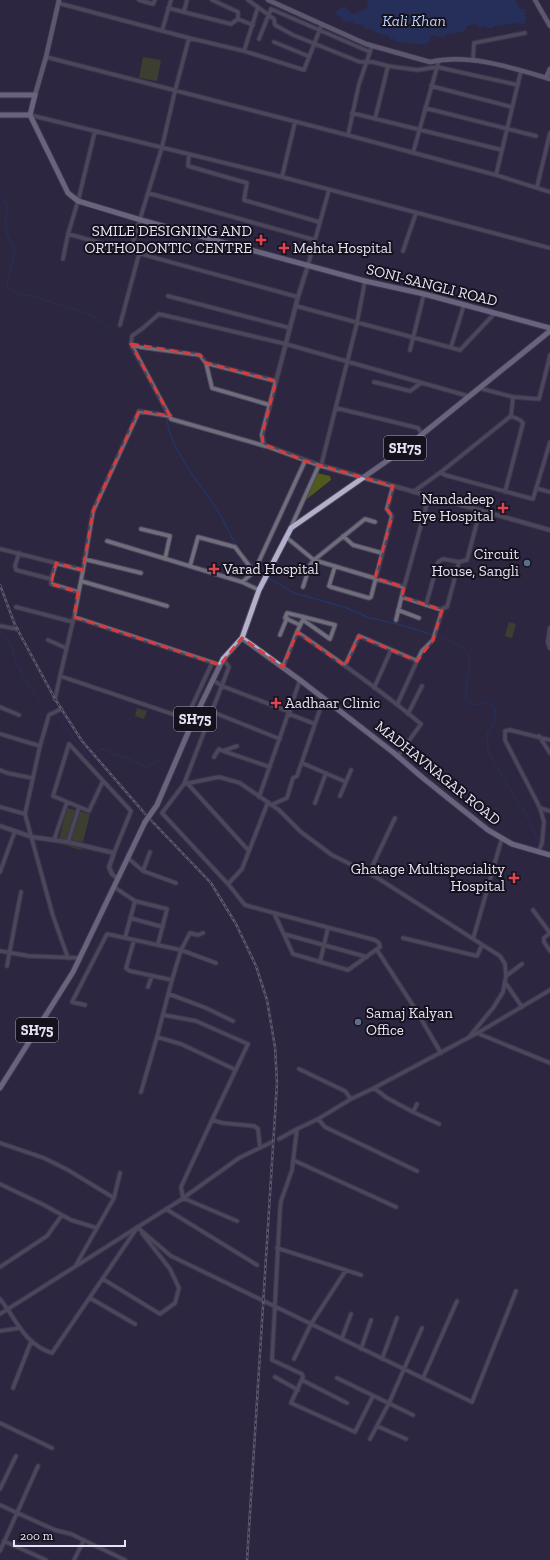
<svg xmlns="http://www.w3.org/2000/svg" width="550" height="1560" viewBox="0 0 550 1560" font-family="'Zilla Slab',serif">
<style>
.green{fill:#4e5b1c}
.water{fill:#1c3b79}
.lines{fill:none;stroke-linecap:round;stroke-linejoin:round}
.stream{stroke:#1c3b79;stroke-width:1}
.minor-casing{stroke:#4c455d;stroke-width:5.5}
.tertiary-casing{stroke:#4c455d;stroke-width:6}
.secondary-casing{stroke:#4c455d;stroke-width:6}
.primary-casing{stroke:#4c455d;stroke-width:7}
.minor{stroke:#6f6e7b;stroke-width:3.5}
.tertiary{stroke:#6f6e7b;stroke-width:4}
.secondary{stroke:#9593a8;stroke-width:4.5}
.primary{stroke:#b2b0cb;stroke-width:5}
.rail-casing{stroke:#9893a7;stroke-width:2.5}
.rail{stroke:#15121e;stroke-width:1;stroke-dasharray:3;stroke-linecap:butt}
.primary-bridge-casing{stroke:#4c455d;stroke-width:7;stroke-linecap:butt}
.primary-bridge{stroke:#b2b0cb;stroke-width:5}
.marked{fill:none;stroke:#d83b3c;stroke-width:3;stroke-dasharray:8 5;stroke-linejoin:round}
.health-dot{fill:#e0444e;stroke:#15121e;stroke-width:1.5}
.service-dot{fill:#5c6f8a;stroke:#15121e;stroke-width:1.5}
.labels{text-anchor:middle;dominant-baseline:central;stroke-width:4;stroke-linejoin:round;paint-order:stroke}
.shield{fill:#15121e;stroke:#a8a4b4;stroke-width:1}
.shield-label{font-size:14px;font-weight:bold;fill:#e7e3f4}
.poi-label{font-size:15px;fill:#e7e3f4;stroke:#15121e;text-anchor:end}
.street-label{font-size:15px;fill:#e7e3f4;stroke:#15121e}
.water-label{font-size:16px;font-style:italic;fill:#b8ccf1;stroke:#15121e}
</style>
<rect width="100%" height="100%" fill="#2e2740"/>
<path class="green" d="M143,57L161,60L157,81L139,78Z
M317,473L330,476L331,480L303,502Z
M509,622L516,624L512,638L505,636Z
M137,708L147,711L144,719L135,716Z
M67,808L90,814L81,850L58,843Z"/>
<path class="water" d="M368,0H515L520,9H525L524,12L526,13L524,16L527,17L524,24L513,23L508,25L507,23L505,25L494,26L493,28H489L485,26L480,28C474,22 476,24 467,26L464,31C459,32 450,35 446,34V36H444L443,39L441,38V36H437V38L435,35H431L432,37L430,38L429,42L423,45L413,43L409,44L406,41L404,43L401,42V40L400,42L395,41V42L394,38L390,40L389,36L375,32L370,28L364,30L366,28L363,25L354,24L352,21L344,22L340,16L334,13L345,6L348,11L354,14L367,8Z"/>
<g class="lines">
<path class="stream" d="M0,196C13,207 6,209 6,221C5,232 10,242 15,251L7,283L8,287L19,295H29L92,315L112,331L129,348L155,392
M167,416C166,444 201,485 216,508C225,522 231,539 242,553C249,561 257,567 265,574
M269,578L294,593L344,607L370,618L398,624L433,635
M0,631C9,636 13,652 16,661C21,675 40,705 52,713
M436,636C486,652 465,661 466,701L472,705L488,702L495,708L494,724L487,733L488,751L515,798L523,808L540,844
M55,714L60,719L74,739L84,748L85,754L89,757L99,750L104,749L115,755L125,757L147,768L164,756
M543,845L550,847"/>
<defs>
<path id="minor" d="M139,0L153,4L155,0
M248,0L274,19L275,25L293,35L360,62H373L388,66L417,70L437,67L518,85
M58,3L189,38L244,51L304,70L322,24
M168,8L231,24L238,19V12L212,0
M184,11L187,0
M238,19L253,25
M162,31L171,0
M259,39L271,9L370,52
M274,42L308,56
M244,51L258,7
M46,57L351,136L496,175L550,192
M473,60L474,43L525,33
M431,86L512,107
M425,108L536,136
M352,113L502,150
M30,115L95,131L78,201L68,234L63,259
M375,119L388,66
M95,131L282,177L550,248
M348,135L359,84L372,46
M413,153L439,60
M189,154L188,166L247,183L244,200L319,222
M496,175L521,71
M282,177L295,122
M537,187L550,133
M148,193L315,240
M68,234L298,297
M403,251L416,213
M130,252L162,147L175,91L189,38
M308,265L329,190
M168,296L290,328
M296,306L460,350L495,313
M120,325L139,254
M131,344L140,347L200,355L206,363L276,381
M451,347L464,305
M410,350L424,294
M206,363L212,388L270,405
M548,364L550,355
M374,382L410,391L421,383
M513,397L539,399L548,364H550
M336,408L394,422L418,428L422,434
M265,446L171,419L131,344L132,336L143,328L159,314L286,344L468,396
M321,466L357,323L365,281
M441,472L445,475L533,499L550,442
M536,488L550,492
M413,492L441,472L511,416L513,397L479,388
M505,492L523,423L520,420L511,416
M291,527L319,465
M141,529L170,536L165,559
M343,536L353,545L382,553
M286,537L314,560L404,587L429,496
M107,541L242,582L259,590
M0,549L83,570L74,617L60,676L193,721
M19,553L15,566L16,570L51,579
M84,559L141,573
M56,563L51,579V584L78,592
M190,566L198,537L235,547L254,572
M335,566L329,586L331,587L369,598L371,597L392,516L387,509L393,486
M83,570L93,511L139,411L170,416
M81,581L167,606
M242,582L254,572L305,461
M303,587L310,565L314,560L365,519L375,522
M402,597L442,610
M426,605L438,562L443,559L459,562
M16,607L73,622
M398,610L419,618
M74,617L220,665
M396,620L404,587
M300,625L285,618L287,613L304,617
M0,626L17,629
M297,632L304,617L335,625L330,639L303,620
M280,635L287,618
M48,640L66,648
M223,659L229,667L184,784L162,813L228,884L245,905L285,916L375,940L379,943L380,947L348,970L293,954L274,913
M417,661L422,651L433,640L443,608L447,607L459,562L467,560L480,511
M345,666L359,636L417,661L397,705
M283,667L297,632C339,661 382,691 421,724L398,756
M213,680L222,686L290,712
M374,688L391,650
M55,699L60,676
M0,707L19,715
M200,707L280,739
M289,714L315,724
M408,714L422,686
M186,719L212,663
M0,734L40,746L49,715L61,709
M539,736L550,753
M40,746L25,814L53,916L68,958
M237,746L223,751L270,767
M214,757L219,749L223,751
M302,763L346,782
M0,770L7,773L32,778
M103,781L89,811L53,796L69,744L131,811L114,853
M187,783L249,851
M184,784L219,777L240,783L279,810L301,832L332,855L376,877L500,956L505,964L506,976L503,992L493,1008L469,1037
M340,796L351,770
M259,797L300,680
M315,803L326,773
M271,805L287,798L293,778L297,776L324,698
M0,807L25,814
M540,808L550,811
M54,840L67,802
M68,842L79,807
M539,851L542,843L544,822L540,808L505,740V731L510,730L550,740
M128,858L143,871L150,852
M143,871L176,883
M0,872L15,831
M369,873L395,818
M228,884L242,869L268,802
M114,887L135,901L167,909L158,944
M533,910L550,933
M130,918L163,927
M550,933L544,938V942L550,951
M284,934L367,957
M125,938L135,901
M403,938L477,956L482,945
M473,939L502,838
M134,940L126,968L130,971L172,980L181,950L216,963
M377,950L414,1007L441,1053
M0,951L29,956L80,958
M320,962L328,928
M7,966L21,892
M506,976L522,964
M172,980L157,1037L181,1044L236,1070
M505,982L522,1007
M148,987L152,976
M169,994L206,1008L233,1021
M85,1005L72,1002L107,934L181,950L190,933L198,935L203,933
M164,1015L196,1021L248,1044L212,1120
M477,1033L550,1063
M299,1069L345,1091L351,1099
M374,1088L387,1098L413,1112L417,1104
M141,1092L157,1037
M413,1112L439,1124
M318,1119L325,1127L417,1171
M279,1139L297,1129
M0,1143L44,1158L68,1170L114,1198L76,1265
M293,1160L396,1207
M0,1184L44,1205L71,1220L97,1228
M114,1198L120,1173
M166,1209L257,1265
M237,1221L183,1198L181,1187L212,1120L223,1123L254,1126L258,1129L260,1148
M137,1227L171,1256L472,1402L516,1291
M277,1248L361,1275
M0,1267L47,1236L62,1215
M103,1279L160,1314L175,1303L179,1288L170,1269L142,1233
M90,1298L135,1324
M0,1299C17,1320 24,1344 52,1353L137,1228
M0,1314L179,1201L239,1158L272,1142
M0,1331L20,1328
M342,1338L351,1314
M361,1349L371,1320
M294,1359L311,1324L346,1270
M382,1359L397,1318
M275,1377L298,1390
M337,1378L413,1415
M423,1378L457,1301
M302,1380L347,1403
M13,1388L31,1342
M373,1396L355,1432L291,1403L303,1377L302,1374L272,1360L280,1210L281,1201L292,1170L297,1129L318,1119L351,1099L374,1088L481,1031L550,990
M0,1423L52,1448
M377,1426L406,1439
M370,1439L389,1403L422,1328
M0,1489L16,1456
M0,1505L55,1530L71,1534L125,1560
M4,1541L46,1560
M0,1551L38,1466
M74,1560L84,1540"/>
<path id="tertiary" d="M308,265L298,297L262,435L264,445L319,465L550,530
M550,628L548,642L550,648
M0,826L32,837L68,842L114,853L109,867L112,874L118,879"/>
<path id="secondary" d="M268,0L366,44L430,62C469,53 513,68 550,79
M535,0L550,26
M546,78L550,69
M35,95L46,57L59,0"/>
<path id="primary" d="M0,95H35L30,115L68,193L78,201L141,220L365,281L424,294L550,328
M0,115H30
M242,638L300,680L394,753L423,778L488,830L512,844L550,855
M157,805L193,721L223,659L242,638L259,590L291,528L404,449L550,331
M0,1088L73,972L145,822"/>
</defs>
<use href="#minor" class="minor-casing"/>
<use href="#tertiary" class="tertiary-casing"/>
<use href="#secondary" class="secondary-casing"/>
<use href="#primary" class="primary-casing"/>
<use href="#minor" class="minor"/>
<use href="#tertiary" class="tertiary"/>
<use href="#secondary" class="secondary"/>
<use href="#primary" class="primary"/>
<defs>
<path id="rail" d="M0,585L15,625L55,699L82,741L147,816L211,883L236,924L256,966L267,1000L275,1047L277,1083L247,1560"/>
</defs>
<use href="#rail" class="rail-casing"/>
<use href="#rail" class="rail"/>
<defs>
<path id="primary-bridge" d="M145,822L157,805"/>
</defs>
<use href="#primary-bridge" class="primary-bridge-casing"/>
<use href="#primary-bridge" class="primary-bridge"/>
</g>
<path d="M0 0H550V1560H0ZM131,344L200,355L206,363L276,381L262,435L263,444L305,461L393,486L387,509L392,516L375,578L404,587L402,597L442,610L433,640L417,661L359,636L345,666L297,632L283,667L242,638L220,665L74,617L78,592L51,584L56,563L83,570L93,511L139,411L170,416Z" fill="#2e2740" fill-opacity=".55" fill-rule="evenodd"/>
<path class="marked" d="M131,344L200,355L206,363L276,381L262,435L263,444L305,461L393,486L387,509L392,516L375,578L404,587L402,597L442,610L433,640L417,661L359,636L345,666L297,632L283,667L242,638L220,665L74,617L78,592L51,584L56,563L83,570L93,511L139,411L170,416Z"/>
<g class="health-dot">
<path d="M259 234h4v4h4v4h-4v4h-4v-4h-4v-4h4z"/>
<path d="M282 242h4v4h4v4h-4v4h-4v-4h-4v-4h4z"/>
<path d="M501 502h4v4h4v4h-4v4h-4v-4h-4v-4h4z"/>
<path d="M212 563h4v4h4v4h-4v4h-4v-4h-4v-4h4z"/>
<path d="M274 697h4v4h4v4h-4v4h-4v-4h-4v-4h4z"/>
<path d="M512 872h4v4h4v4h-4v4h-4v-4h-4v-4h4z"/>
</g>
<g class="service-dot">
<circle cx="527" cy="563" r="4"/>
<circle cx="358" cy="1022" r="4"/>
</g>
<g class="labels">
<g class="shield">
<rect x="384" y="436" width="42" height="24" rx="3"/>
<rect x="174" y="707" width="42" height="24" rx="3"/>
<rect x="16" y="1018" width="42" height="24" rx="3"/>
</g>
<g class="shield-label">
<text x="405" y="448">SH75</text>
<text x="195" y="719">SH75</text>
<text x="37" y="1030">SH75</text>
</g>
<g class="poi-label">
<text x="252" y="231">SMILE DESIGNING AND<tspan x="252" dy="17">ORTHODONTIC CENTRE</tspan></text>
<text x="293" y="248" text-anchor="start">Mehta Hospital</text>
<text x="494" y="499">Nandadeep<tspan x="494" dy="17">Eye Hospital</tspan></text>
<text x="519" y="554">Circuit<tspan x="519" dy="17">House, Sangli</tspan></text>
<text x="223" y="569" text-anchor="start">Varad Hospital</text>
<text x="285" y="703" text-anchor="start">Aadhaar Clinic</text>
<text x="505" y="869">Ghatage Multispeciality<tspan x="505" dy="17">Hospital</tspan></text>
<text x="366" y="1013" text-anchor="start">Samaj Kalyan<tspan x="366" dy="17">Office</tspan></text>
</g>
<g class="street-label">
<text transform="translate(432 285) rotate(14)">SONI-SANGLI ROAD</text>
<text transform="translate(438 773) rotate(39)">MADHAVNAGAR ROAD</text>
</g>
<g class="water-label">
<text x="414" y="20">Kali Khan</text>
</g>
</g>
<path d="M14 1540v6h111v-6" fill="none" stroke="#e7e3f4" stroke-width="2"/>
<text x="20" y="1540" font-size="12" fill="#e7e3f4" stroke="#15121e" stroke-width="3" paint-order="stroke">200 m</text>
</svg>
